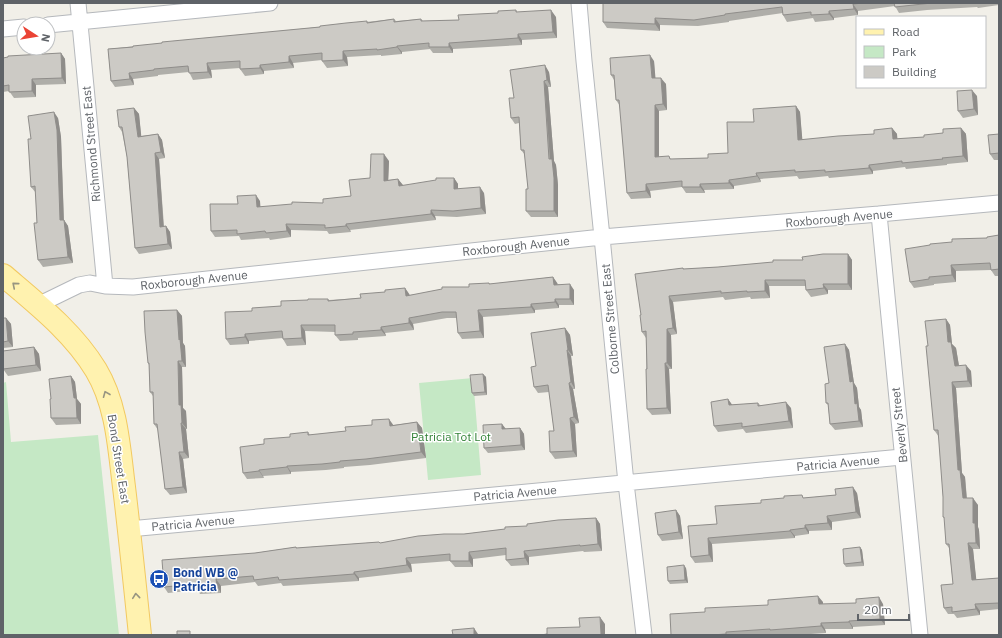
<svg xmlns="http://www.w3.org/2000/svg" width="1002" height="638" viewBox="0 0 1002 638" font-family="'IBM Plex Sans',sans-serif">
<style>
.green{fill:#c5e8c5}
.lines{fill:none;stroke-linecap:round;stroke-linejoin:round}
.minor-casing{stroke:#b5b8bc;stroke-width:17}
.primary-casing{stroke:#f2c960;stroke-width:24}
.minor{stroke:#fff;stroke-width:15}
.primary{stroke:#fff2af;stroke-width:22}
.wall{fill:#afaea9}
.shaded-wall{fill:#8f8d8a}
.building{fill:#cccac5;stroke:#8f8d8a}
.oneway{stroke:#979581}
.labels{text-anchor:middle;dominant-baseline:central;stroke-width:3;stroke-linejoin:round;paint-order:stroke}
.street-label{font-size:12px;fill:#5f6368;stroke:#fff}
.park-label{font-size:12px;fill:#348238;stroke:#fff}
.transit-label{font-size:12px;font-weight:bold;fill:#164399;stroke:#fff;text-anchor:start}
</style>
<rect width="100%" height="100%" fill="#f1efe8"/>
<path class="green" d="M473,378L481,475L428,480L419,383Z
M6,382L11,442L98,435L119,635H3V383Z"/>
<g class="lines">
<defs>
<path id="minor" d="M78,3L105,286
M579,3L584,61L602,237L626,483L644,635
M48,25L270,3
M3,29L24,27
M879,214L920,635
M38,305L79,285L90,283L105,286L133,287L602,237L879,214L999,203
M129,529L902,457"/>
<path id="primary" d="M3,275C37,304 73,332 96,370C117,405 119,448 124,487C130,537 135,586 140,635"/>
</defs>
<use href="#minor" class="minor-casing"/>
<use href="#primary" class="primary-casing"/>
<use href="#minor" class="minor"/>
<use href="#primary" class="primary"/>
</g>
<path class="wall" d="M603,3H999V5L978,8L977,7L927,10L899,13L895,6L858,11V15L834,18V20L815,22L813,18L787,22L783,15V13L729,21V22L698,26L660,25V31L607,28L603,22Z
M516,10L517,12L556,17L557,38L522,40V45L453,49V53H433L430,49L402,52V54L381,56V55L347,57L348,66L327,68L322,61V60L293,63L294,68L264,71V74L245,76L240,69V68L211,70L212,78L193,80L189,72L158,75V76L133,79L134,85L115,87L111,81L108,49L394,19L396,21L421,19L423,21L459,20Z
M61,53L65,59L66,84L36,85V97L14,98L9,91L3,92V58Z
M654,61L655,78L666,84L667,110L659,111V157L672,159L708,158L728,153L754,122L796,106L800,112L802,140L874,134L892,128L897,134V139L924,137L943,133L961,128L966,134L968,162L947,164V165L906,169L905,167L873,171V174L829,178L828,176L799,179L797,176L760,179L761,182L734,186V189L704,190L705,193H686L682,187L650,191L651,198L631,199L627,193L620,106L616,100L614,80L611,75Z
M549,72L551,87H548L554,161L556,165L558,185V217H531L526,211L528,189L525,155L521,150L519,123L515,124L511,118L514,98Z
M977,96L978,115L963,118L958,111Z
M134,108L139,114L141,136L158,134L162,140L165,158L159,159L164,226H166L170,232L172,249L139,254L135,248L127,157L122,132L119,127Z
M58,118L61,137L64,220L68,226L73,263L43,267L38,260L36,193L31,187Z
M999,134V160H994L990,154Z
M389,161L388,180L398,179L403,186L454,178L458,184V189L484,193L486,214L457,217L435,216L436,220L350,230L351,232L329,234L327,231L291,230V237L270,240L269,238L241,240L239,236L215,237L211,231L238,204L260,201V207L323,203L351,196Z
M999,235V276H995L991,270L956,271V282L934,284V285L914,288L910,282L987,238Z
M848,254L852,260V290H828V294L811,297L806,290V286H769L770,298L751,299L750,297L725,300L723,297L673,302L677,334L671,335L672,369H669L671,414L652,415L647,409L646,338L642,332L641,315L683,268L684,269L718,267L803,260Z
M553,277L558,284L574,290V305H559V308L535,310V313L483,317L484,338L462,339L458,333L457,318H447L413,324L414,330L385,333L386,336L358,338V340L340,341L335,335V332L305,331L306,345L287,346L283,339V338L249,341V344L230,345L226,339L252,311L281,306L308,300L328,299L329,300L361,298L405,288L410,295L469,287L489,283L490,284Z
M177,310L182,316L183,343L185,346L186,367H182L183,408L186,411L187,429H186L189,458L183,459L187,493L170,495L165,489L158,430L154,424L153,396L150,392L149,365L148,363Z
M3,318H6L11,324L13,347L3,348Z
M946,319L950,325L952,344L956,348L959,366L971,371L972,387L956,388L962,473L965,477L967,498L978,505V527L979,530L980,549H973L976,580L999,578V609L980,611V615L957,618L954,614H948L944,608L953,584L949,548L946,544L945,519L943,517V497L939,437L934,430L928,346Z
M565,328L570,335L573,356H571L575,389H573L579,423L575,424L577,457L555,459L550,452L554,431L549,392L538,393L534,387L536,366Z
M845,344L849,350L854,383L857,388L859,407L861,410L863,427L835,430L830,424L828,405L826,403L829,383Z
M34,347L39,354L41,371L8,376L3,369Z
M483,374L486,377L487,395L474,396L472,393Z
M71,376L75,382L77,399L81,404V424L56,425L51,418V399Z
M728,399L732,405L758,403L760,405L791,408L793,428L746,433L743,429L718,432L714,426Z
M417,422L422,428L426,458L370,465L344,467V468L326,470L291,472V474L263,476L264,478L247,479L243,473L264,444L290,437L308,432L310,435L346,431Z
M520,428L524,434L525,450L488,453L484,448L506,429Z
M857,493L861,518L832,522V530L809,531V534L795,536V538L712,544L713,562L695,563L691,557L717,524L761,503L804,498Z
M676,510L680,516L683,539L662,541L658,535Z
M596,518L600,524L602,551L584,552L583,551L529,557V565L511,566L506,560V555L473,559V567H455L450,561L411,564L412,572L359,578V581L283,586L281,583L258,586L255,582L221,586V593L200,594L198,590L168,593L164,587L255,553L296,547L297,548L379,542L380,543L464,534Z
M860,547L862,550L864,566L846,567L844,564Z
M686,568L688,583L670,584L668,581Z
M823,602V604H883L885,625L853,627V629H825L826,633L796,635H671L705,612Z"/>
<path class="shaded-wall" d="M853,4L858,11V15L854,9Z
M551,10L556,17L557,38L553,32Z
M829,11L834,18V20L829,14Z
M655,18L660,25V31L655,24Z
M518,34L522,40V45L518,38Z
M449,43L453,49V53L449,47Z
M397,46L402,52V54L397,47Z
M343,51L347,57L348,66L343,60Z
M61,53L65,59L66,84L62,78Z
M650,55L654,61L656,84L652,78Z
M289,56L293,63L294,68L289,62Z
M207,63L211,70L212,78L208,72Z
M260,65L264,71V74L260,68Z
M545,65L549,72L551,87L547,80Z
M129,73L133,79L134,85L130,79Z
M661,78L666,84L667,110L663,104Z
M32,79L36,85V97L32,91Z
M544,81L548,87L554,161L556,165L558,185V217L554,211Z
M972,90L977,96L978,115L974,109Z
M655,105L659,111V163L655,157Z
M796,106L800,112L803,147L798,140Z
M134,108L139,114L142,143L138,137Z
M54,112L58,118L61,137L64,227L60,220Z
M892,128L897,134L898,145L893,139Z
M961,128L966,134L968,162L963,156Z
M158,134L162,140L165,158L161,152Z
M155,153L159,159L164,233L160,227Z
M384,154L389,161L388,187L384,181Z
M869,165L873,171V174L869,168Z
M756,173L760,179L761,182L757,176Z
M454,178L458,184V195L454,189Z
M398,179L403,185V192L399,186Z
M729,180L734,186V189L729,183Z
M646,184L650,191L651,198L646,191Z
M700,184L704,190L705,193L700,187Z
M480,187L484,193L486,214L481,208Z
M256,195L260,201L261,214L257,207Z
M431,210L435,216L436,220L431,214Z
M64,220L68,226L73,263L68,257Z
M286,224L291,230V237L287,231Z
M346,224L350,230L351,232L346,226Z
M166,226L170,232L172,249L168,244Z
M848,254L852,260V290L848,284Z
M951,265L956,271V282L952,275Z
M553,277L557,283L558,291L554,285Z
M765,280L769,286L770,298L765,291Z
M570,284L574,290V305L570,299Z
M823,284L828,290V294L824,288Z
M405,288L409,294L410,302L406,296Z
M669,296L673,302L677,334L673,328Z
M555,299L559,305V308L555,302Z
M531,304L535,310V313L531,307Z
M177,310L182,316L183,343L185,346L186,367L182,361L179,340Z
M478,310L483,317L484,338L480,331Z
M6,318L11,324L13,347L8,341Z
M409,318L413,324L414,330L409,323Z
M946,319L950,325L952,344L956,348L960,372L955,366L948,342Z
M301,325L305,331L306,345L302,338Z
M381,327L385,333L386,336L381,330Z
M565,328L570,335L573,356L568,350Z
M667,329L671,335L672,369L667,363Z
M245,334L249,341V344L245,337Z
M845,344L849,350L854,383L857,388L859,407L861,410L863,427L859,421L855,404L850,382Z
M34,347L39,354L41,371L36,365Z
M567,350L571,356L575,389L571,382Z
M178,361L182,367L183,408L186,411L187,429L182,423L179,405Z
M665,363L669,369L671,414L667,408Z
M966,365L971,371L972,387L968,381Z
M483,374L486,377L487,395L485,392Z
M71,376L75,382L77,399L81,404V424L77,418Z
M952,382L956,388L962,473L965,477L967,504L963,498L958,470Z
M569,383L573,389L579,423L574,417Z
M728,399L733,406L729,405Z
M786,402L791,408L793,428L789,421Z
M570,418L575,424L577,457L573,451Z
M389,419L394,426H390Z
M417,422L422,428L426,458L421,452Z
M181,423L186,429L189,458L184,452Z
M502,424L506,429H502Z
M520,428L524,434L525,450L521,445Z
M179,452L183,459L187,493L183,487Z
M287,466L291,472V474L287,467Z
M259,470L263,476L264,478L259,471Z
M853,487L857,493L861,518L856,512Z
M973,498L978,505V527L979,530L980,549L976,543L973,523Z
M676,510L680,516L683,539L679,532Z
M827,516L832,522V530L828,523Z
M596,518L600,524L602,551L598,544Z
M805,525L809,531V534L805,528Z
M790,530L795,536V538L790,531Z
M708,538L712,544L713,562L709,555Z
M968,543L973,549L977,586L972,580Z
M860,547L862,550L864,566L862,562Z
M524,551L529,557V565L525,558Z
M469,552L473,559V567L469,561Z
M406,558L411,564L412,572L407,565Z
M684,565L686,568L688,583L685,580Z
M354,572L359,578V581L354,574Z
M216,579L221,586V593L217,586Z
M818,596L823,602V610L819,604Z
M879,597L883,604L885,625L880,619Z
M975,604L980,611V615L976,609Z
M600,617L605,624V635H601Z
M849,621L853,627V629L849,622Z
M821,623L825,629L826,633L821,626Z
M474,628L478,634V635H474Z"/>
<path class="building" d="M603,3H864L853,4L854,9L829,11V14L811,15V12L783,15L782,7L725,14V15L694,20L655,18V24L603,22Z
M894,3H932L895,7Z
M516,10V12L551,10L553,32L518,34V38L449,43V47H429V43L397,46V47L377,50V49L343,51V60L322,61V53L289,56V62L260,65V68L240,69V61L207,63L208,72L189,73L188,66L154,69V70L129,73L130,79L111,81L108,49L133,47V46L162,43V42L320,27V26L346,23L367,21V23L394,19V22L421,19V21L459,20L458,15L498,13V11Z
M61,53L62,78L32,79V91L9,92V85L3,86V58L8,57V56Z
M650,55L652,78H661L663,104L655,105V157L669,156L670,159L708,158V154L728,153L727,122H754L753,109L796,106L798,140L838,136L874,134V130L892,128L893,139L924,137V135L943,133V129L961,128L963,156L942,158L943,159L902,163V161L869,165V168L825,172V170L795,172V170L756,173L757,176L729,180V183L700,184V187H682V181L646,184V191L627,193L619,100H616L614,75H611L610,58Z
M545,65L547,80L544,81L549,159H552L554,178V211H526V189H528L524,150H521L519,117L511,118L509,98H514L510,70Z
M972,90L974,109L958,111L957,91Z
M134,108L138,137L158,134L161,152L155,153L160,227L166,226L168,244L135,248L127,157L122,127H119L117,110Z
M54,112L57,130L60,220H64L68,257L38,260L34,223H37L35,186L31,187L28,139H31L28,116Z
M999,134V153L990,154L988,135Z
M371,154H384V181L398,179L399,186L436,180V178H454V189L480,187L481,208L453,211L431,210V214L346,224V226L325,228V225L286,224L287,231L266,233L265,231L237,234V230L211,231L210,204H238L237,196L256,195L257,207L292,204V202L323,203V199L351,196L349,180L370,178Z
M999,235V269L991,270L990,263L951,265L952,275L929,277V279L910,282L905,249L930,245V244L952,242V239L987,238V237Z
M823,254H848V284H823L824,288L806,290L805,280H765V291L747,292V291L721,293V291L669,296L673,328L667,329V363H665L667,408L647,409L646,369H647L646,331L642,332L640,315H641L635,274L683,268V269L718,267L773,262V260H803L802,257Z
M553,277L554,285L570,284V299H555V302L531,304V307L478,310L480,331L458,333L456,312H442L409,318V323L381,327V330L353,332V334L335,335V325H301L302,338L283,339L282,331L245,334V337L226,339L225,312L252,311V308L281,306V301L308,300V299H328V301L361,298L360,294L385,292V290L405,288L406,296L442,289V287H469V284L489,283V284L535,279Z
M177,310L179,340L180,339L182,361H178L179,405H181L182,423H181L184,452H179L183,487L165,489L157,424H154L153,392H150L149,363H148L145,332L144,311Z
M3,318H6L8,341L3,342Z
M946,319L948,342H951L955,366L966,365L968,381L952,382L958,470H960L963,498H973V523H975L976,543H968L972,580L999,578V603L975,604L976,609L952,612V607L944,608L941,585L953,584L949,544H946L944,517H943V497L938,430H934L926,346H928L925,321Z
M565,328L568,350H567L571,382L569,383L574,417L570,418L573,451L550,452L549,431H554L548,385L534,387L531,367L536,366L531,333Z
M845,344L850,382L853,381L855,404L857,403L859,421L830,424L828,403H826L825,384L829,383L824,347Z
M34,347L36,365L3,369V351Z
M483,374L485,392L472,393L470,375Z
M71,376L74,398H76L77,418H51L50,399H51L49,379Z
M728,399L729,405L758,403V406L786,402L789,421L742,427V423L714,426L711,402Z
M389,419L390,426L417,422L421,452L366,459L340,461V462L322,464L287,466V467L259,470V471L243,473L240,447L264,444V439L290,437V434L308,432V435L346,431L345,427L372,425V420Z
M502,424V429L520,428L521,445L484,448L483,425Z
M853,487L856,512L827,516L828,523L805,525V528L790,530V531L708,538L709,555L691,557L688,526L717,524L715,506L761,503V500L784,498V496L802,495L803,498L836,495L835,489Z
M676,510L679,532L658,535L655,513Z
M596,518L598,544L580,546V545L524,551L525,558L506,560V548L469,552V561H450V554L406,558L407,565L354,572V574L279,580L278,577L254,580L253,576L216,579L217,586L196,588V584L164,587L162,560L255,553L296,547V548L379,542L380,543L418,536L444,534H464L505,529V527L527,526V524L558,520Z
M860,547L862,562L844,564L843,549Z
M684,565L685,580L668,581L667,567Z
M818,596L819,604L856,603V599L879,597L880,619L849,621V622L821,623V626L770,630V629L726,632V634L712,635H671L670,614L705,612V608L768,605V600Z
M600,617L601,635H541L547,634V628L580,627L579,618Z
M474,628V635H453L452,630Z
M177,631H190V635H177Z"/>
<defs><path id="oneway-chevron" d="M-2-3.5L2.5 0L-2 3.5" fill="none" stroke-width="1.6" stroke-linecap="round" stroke-linejoin="round"/></defs>
<g class="oneway">
<use href="#oneway-chevron" transform="translate(15 285) rotate(-140)"/>
<use href="#oneway-chevron" transform="translate(106 394) rotate(-112)"/>
<use href="#oneway-chevron" transform="translate(136 596) rotate(-96)"/>
</g>
<defs>
<symbol id="bus-disc" viewBox="-11 -11 22 22"><circle r="9.5" fill="#1a4fb4" stroke="#fff"/><path d="M-5-6H5V4H4V6H2V4H-2V6H-4V4H-5ZM-3.5-4V0h7V-4ZM-3.5 1.2v1.5H-2V1.2ZM2 1.2v1.5H3.5V1.2Z" fill="#fff"/></symbol>
</defs>
<g fill-rule="evenodd">
<use href="#bus-disc" x="148" y="568" width="22" height="22"/>
</g>
<g class="labels">
<g class="street-label">
<text transform="translate(91 144) rotate(-95)">Richmond Street East</text>
<text transform="translate(839 218) rotate(-5)">Roxborough Avenue</text>
<text transform="translate(516 246) rotate(-6)">Roxborough Avenue</text>
<text transform="translate(194 280) rotate(-6)">Roxborough Avenue</text>
<text transform="translate(610 319) rotate(-95)">Colborne Street East</text>
<text transform="translate(899 425) rotate(-96)">Beverly Street</text>
<text transform="translate(119 459) rotate(81)">Bond Street East</text>
<text transform="translate(838 463) rotate(-5)">Patricia Avenue</text>
<text transform="translate(515 493) rotate(-5)">Patricia Avenue</text>
<text transform="translate(193 523) rotate(-5)">Patricia Avenue</text>
</g>
<g class="park-label">
<text x="451" y="436">Patricia Tot Lot</text>
</g>
<g class="transit-label">
<text x="173" y="572">Bond WB @<tspan x="173" dy="14">Patricia</tspan></text>
</g>
</g>
<rect width="1002" height="638" fill="none" stroke="#5f6368" stroke-width="8"/>
<rect x="856" y="16" width="130" height="72" fill="#ffffff" stroke="#bfc1c3"/>
<rect x="864" y="29" width="20" height="6" fill="#fff2af" stroke="#bfc1c3"/>
<text x="892" y="36" font-size="12" fill="#5f6368">Road</text>
<rect x="864" y="46" width="20" height="12" fill="#c5e8c5" stroke="#bfc1c3"/>
<text x="892" y="56" font-size="12" fill="#5f6368">Park</text>
<rect x="864" y="66" width="20" height="12" fill="#cccac5" stroke="#bfc1c3"/>
<text x="892" y="76" font-size="12" fill="#5f6368">Building</text>
<g transform="translate(36 36) rotate(102)"><circle r="19" fill="#ffffff" stroke="#bfc1c3"/>
<path d="M0-3L7 15L0 10L-7 15Z" fill="#ea4335"/>
<text y="-6" font-size="11" font-weight="bold" text-anchor="middle" fill="#5f6368">N</text>
</g>
<path d="M858 614v6h51v-6" fill="none" stroke="#5f6368" stroke-width="2"/>
<text x="864" y="614" font-size="12" fill="#5f6368" stroke="#ffffff" stroke-width="3" paint-order="stroke">20 m</text>
</svg>
